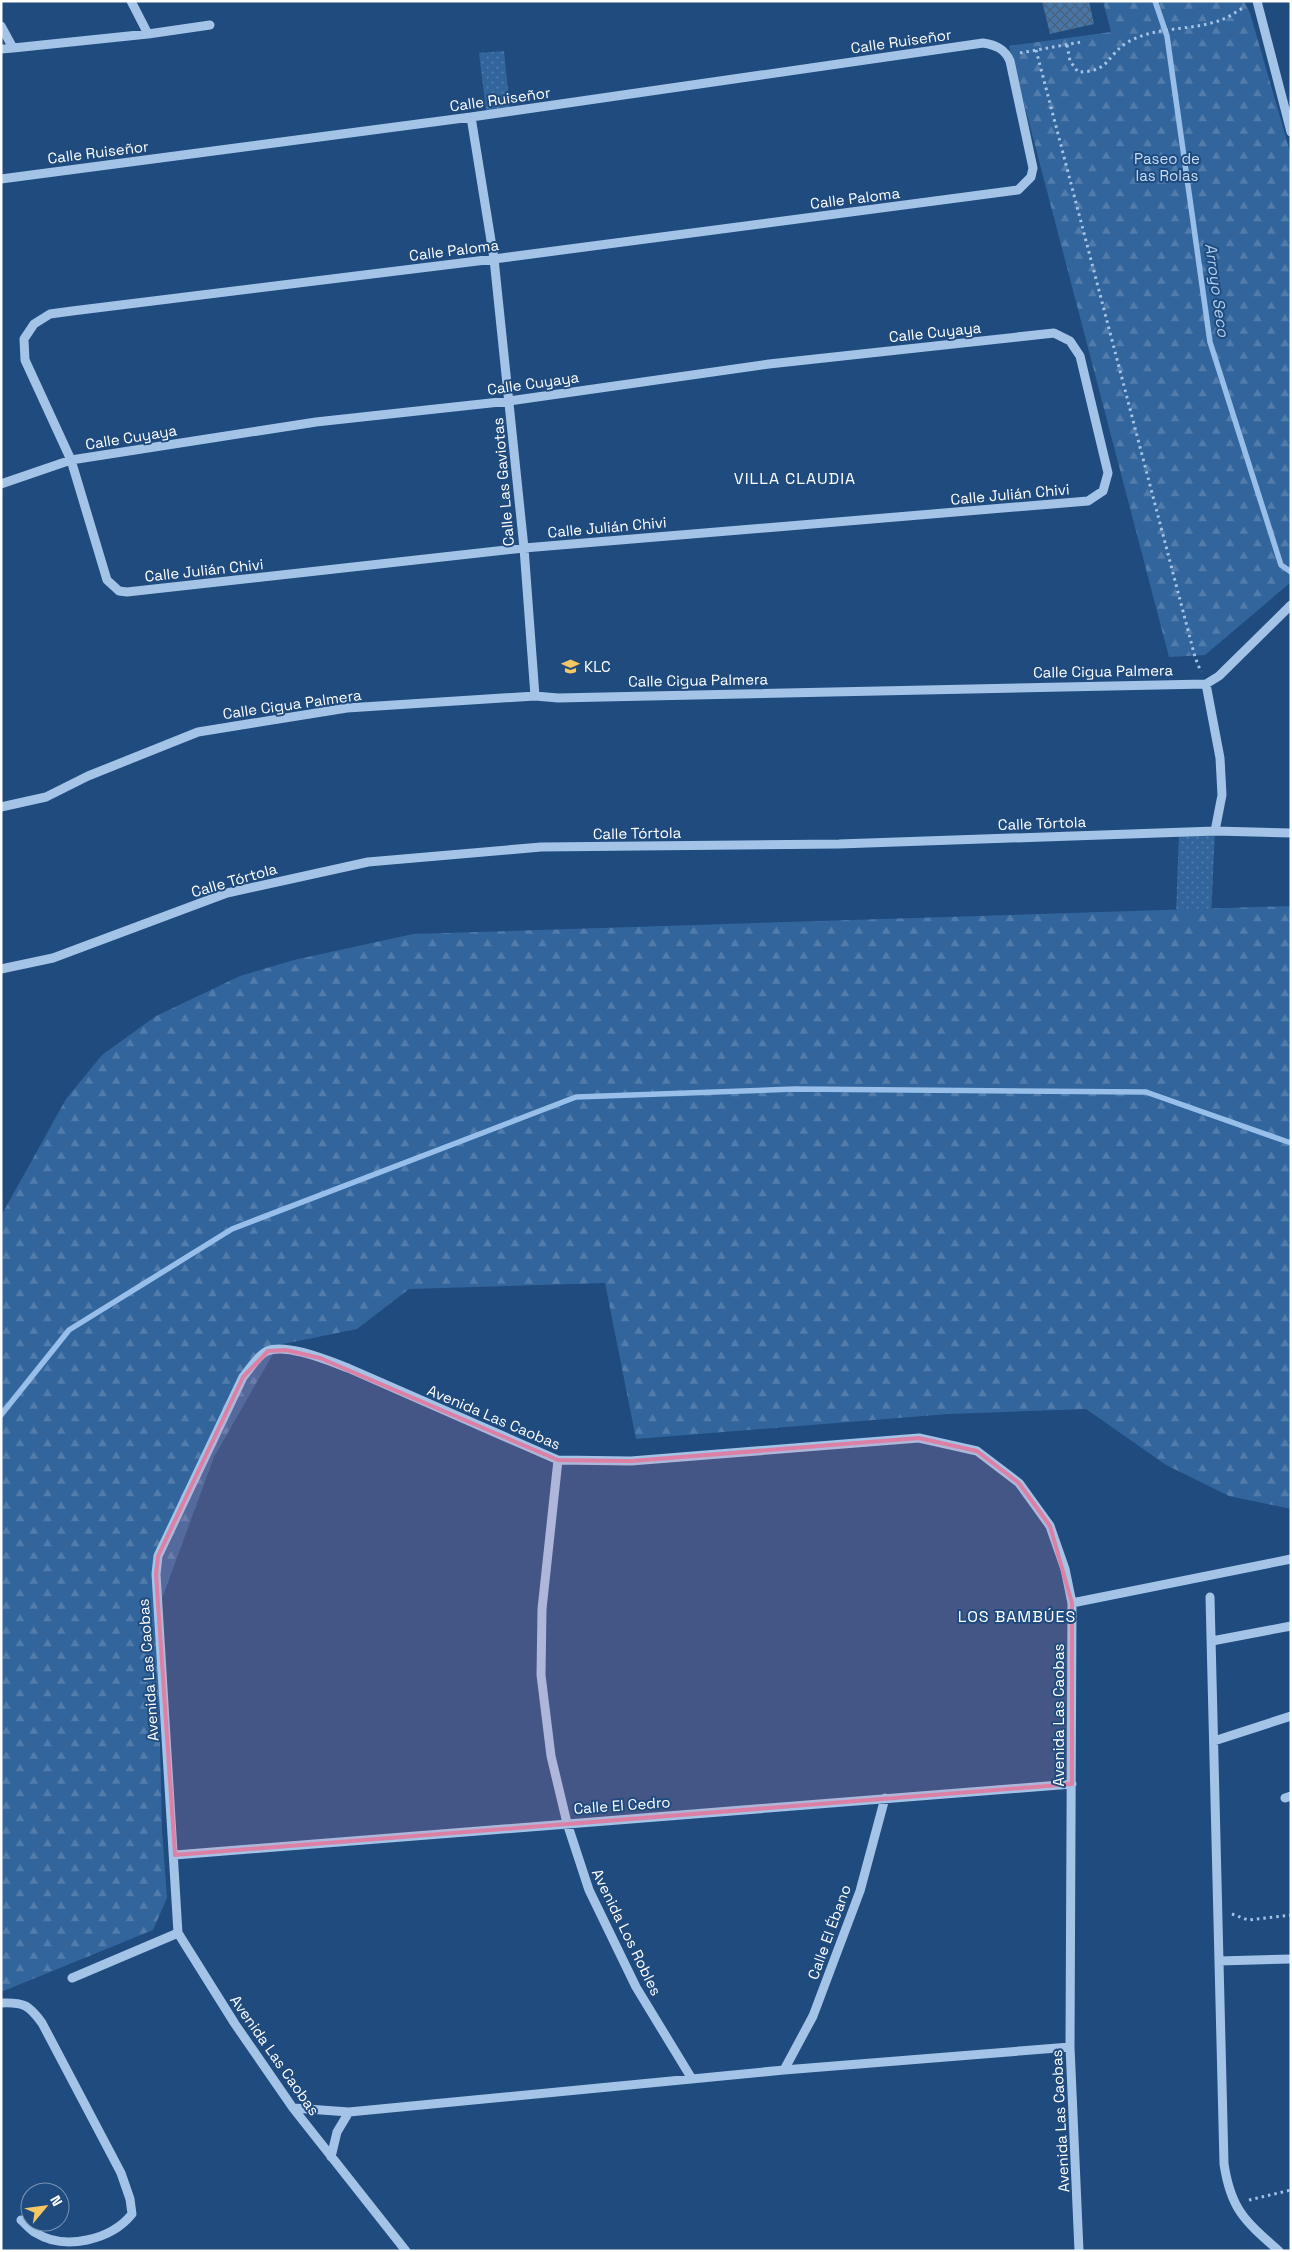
<svg xmlns="http://www.w3.org/2000/svg" width="1292" height="2252" viewBox="0 0 1292 2252" font-family="'Space Grotesk',sans-serif">
<style>
.grass{fill:url(#grass-dots)}
.forest{fill:url(#forest-firs)}
.lines{fill:none;stroke-linecap:round;stroke-linejoin:round}
.stream{stroke:#97bfe9;stroke-width:5.5}
.building{fill:url(#building-cross-hatch)}
.path{stroke:#a3c4e7;stroke-width:3;stroke-dasharray:2.5 4;stroke-linecap:butt}
.minor{stroke:#a3c4e7;stroke-width:9}
.marked{fill:#dd80a5;fill-opacity:0.2;stroke:#dd80a5;stroke-width:4;stroke-linejoin:round}
.labels{text-anchor:middle;dominant-baseline:central;stroke-width:4;stroke-linejoin:round;paint-order:stroke}
.street-label{font-size:15px;fill:#fff;stroke:#1f4b7e}
.park-label{font-size:15px;fill:#c7ddf6;stroke:#1f4b7e}
.poi-label{font-size:15px;fill:#fff;stroke:#1f4b7e;text-anchor:start}
.water-label{font-size:16px;font-style:italic;fill:#aeceef;stroke:#1f4b7e}
.neighbourhood-label{font-size:16px;letter-spacing:1px;fill:#fff;stroke:#1f4b7e}
</style>
<defs>
<pattern id="grass-dots" width="8" height="8" patternUnits="userSpaceOnUse" patternTransform="scale(1.25)"><rect width="8" height="8" fill="#32659c"/><path d="M2 2h.1M6 6h.1" fill="none" stroke="#517cab" stroke-width="1.8" stroke-linecap="round"/></pattern>
<pattern id="forest-firs" width="22" height="20" patternUnits="userSpaceOnUse" patternTransform="scale(1.25)"><rect width="22" height="20" fill="#32659c"/><path d="M5 1l3.5 6h-7zM16 11l3.5 6h-7z" fill="#517cab"/></pattern>
<pattern id="building-cross-hatch" width="8" height="8" patternUnits="userSpaceOnUse" patternTransform="scale(1.25)"><rect width="8" height="8" fill="#4876a8"/><path d="M0 0l8 8M0 8l8-8" fill="none" stroke="#4a617a"/></pattern>
</defs>
<rect width="100%" height="100%" fill="#1f4b7e"/>
<path class="grass" d="M504,51L510,110H486L479,53Z
M1215,831L1211,918L1176,914L1179,832Z"/>
<path class="forest" d="M1103,1H1244L1250,13L1291,155V582L1205,655L1169,657L1009,46L1111,32Z
M1291,906V1509L1229,1496L1166,1465L1086,1409L948,1414L636,1439L605,1283L409,1289L357,1329L278,1345L214,1457L157,1612L162,1830L167,1898L153,1930L1,1992V1216L66,1099L102,1055L156,1016L240,976L294,960L413,934Z"/>
<g class="lines">
<path class="stream" d="M1155,1L1167,36L1210,342L1281,565L1291,572
M1,1415L69,1330L232,1229L576,1097L795,1089L1146,1092L1291,1143"/>
</g>
<path class="building" d="M1042,1H1089L1094,24L1050,34Z"/>
<g class="lines">
<path class="path" d="M1067,45L1070,61L1078,72C1111,72 1106,55 1128,42C1156,26 1192,31 1221,20C1229,17 1237,11 1245,7
M1036,50L1195,657L1201,672
M1020,53L1081,42
M1232,1914L1248,1920L1291,1915
M1249,2200L1291,2190"/>
<path class="minor" d="M1257,1L1291,132
M1,26L13,48L148,34L131,1
M148,34L210,25
M1,49L13,48
M471,117L494,259L524,548L535,696
M1,179L471,117L983,43C996,45 1005,49 1010,61L1033,168L1031,177L1018,190L494,259L72,311L50,314L34,324L24,339L25,360L71,460L107,580L119,591L127,592L524,548L1088,501L1103,491L1108,473L1080,356L1070,341L1054,333L769,364L509,401L316,422L71,460L1,484
M1206,684L1220,758L1222,795L1215,831
M1,807L46,797L88,776L198,732L347,708L535,696L558,698L1206,684L1219,676L1291,605
M1,969L53,958L227,893L368,862L541,847L839,844L1215,831L1291,833
M558,1460L542,1609L541,1675L551,1756L567,1823L589,1890L636,1987L692,2079
M1210,1597L1224,2164C1231,2210 1245,2221 1279,2251
M1072,1603L1291,1559
M1212,1641L1291,1626
M1214,1741L1291,1716
M1285,1798L1291,1796
M175,1855L1072,1784
M1219,1961L1291,1959
M72,1978L178,1933
M1,2003C24,2002 29,2005 42,2023L121,2173L130,2199L132,2214C111,2240 65,2251 36,2233C30,2230 26,2224 21,2220
M784,2070L813,2016L860,1891L885,1798
M293,2108L349,2112L784,2070L1070,2047
M331,2157L337,2132L349,2112
M406,2251L293,2108L235,2024L178,1933L156,1574L158,1556L243,1377C250,1369 257,1356 267,1351C287,1343 329,1361 348,1368L558,1460L631,1461L919,1438L977,1451L1019,1483L1050,1526L1065,1569L1072,1603L1070,2047L1079,2251"/>
</g>
<path class="marked" d="M286,1350L320,1358L558,1460L631,1461L919,1438L977,1451L1019,1483L1050,1526L1072,1603V1784L175,1855L156,1574L158,1556L243,1377L268,1351Z"/>
<defs>
<symbol id="school-bare" viewBox="-9 -9 18 18"><path d="M0-5L7-2L0 1L-7-2ZM-4 1L0 2.5L4 1V4Q0 6-4 4Z" fill="#f5c763" stroke="#1f4b7e" stroke-width="2.5" paint-order="stroke"/></symbol>
</defs>
<g fill-rule="evenodd">
<use href="#school-bare" x="558" y="654" width="25" height="25"/>
</g>
<g class="labels">
<g class="street-label">
<text transform="translate(901 41) rotate(-8)">Calle Ruiseñor</text>
<text transform="translate(500 99) rotate(-8)">Calle Ruiseñor</text>
<text transform="translate(98 152) rotate(-7)">Calle Ruiseñor</text>
<text transform="translate(855 198) rotate(-7)">Calle Paloma</text>
<text transform="translate(454 250) rotate(-7)">Calle Paloma</text>
<text transform="translate(935 332) rotate(-6)">Calle Cuyaya</text>
<text transform="translate(533 383) rotate(-8)">Calle Cuyaya</text>
<text transform="translate(131 437) rotate(-9)">Calle Cuyaya</text>
<text transform="translate(503 482) rotate(-95)">Calle Las Gaviotas</text>
<text transform="translate(1010 494) rotate(-5)">Calle Julián Chivi</text>
<text transform="translate(607 527) rotate(-5)">Calle Julián Chivi</text>
<text transform="translate(204 570) rotate(-6)">Calle Julián Chivi</text>
<text transform="translate(1103 671) rotate(-1)">Calle Cigua Palmera</text>
<text transform="translate(698 680) rotate(-1)">Calle Cigua Palmera</text>
<text transform="translate(292 704) rotate(-8)">Calle Cigua Palmera</text>
<text transform="translate(1042 823) rotate(-2)">Calle Tórtola</text>
<text transform="translate(637 833) rotate(-1)">Calle Tórtola</text>
<text transform="translate(234 880) rotate(-16)">Calle Tórtola</text>
<text transform="translate(494 1417) rotate(23)">Avenida Las Caobas</text>
<text transform="translate(148 1670) rotate(-94)">Avenida Las Caobas</text>
<text transform="translate(1058 1715) rotate(-90)">Avenida Las Caobas</text>
<text transform="translate(622 1805) rotate(-4)">Calle El Cedro</text>
<text transform="translate(627 1932) rotate(64)">Avenida Los Robles</text>
<text transform="translate(829 1932) rotate(-70)">Calle El Ébano</text>
<text transform="translate(275 2055) rotate(55)">Avenida Las Caobas</text>
<text transform="translate(1060 2121) rotate(-93)">Avenida Las Caobas</text>
</g>
<g class="park-label">
<text x="1167" y="158">Paseo de<tspan x="1167" dy="17">las Rolas</tspan></text>
</g>
<g class="poi-label">
<text x="584" y="666">KLC</text>
</g>
<g class="water-label">
<text transform="translate(1217 290) rotate(82)">Arroyo Seco</text>
</g>
<g class="neighbourhood-label">
<text x="795" y="478">VILLA CLAUDIA</text>
<text x="1017" y="1616">LOS BAMBÚES</text>
</g>
</g>
<rect width="1292" height="2252" fill="none" stroke="#ffffff" stroke-width="5"/>
<g transform="translate(45 2207) rotate(61)"><circle r="24" fill="#1f4b7e" stroke="#7993b2"/>
<path d="M0-4L9 19L0 12L-9 19Z" fill="#f5c763"/>
<text y="-8" font-size="14" font-weight="bold" text-anchor="middle" fill="#ffffff">N</text>
</g>
</svg>
